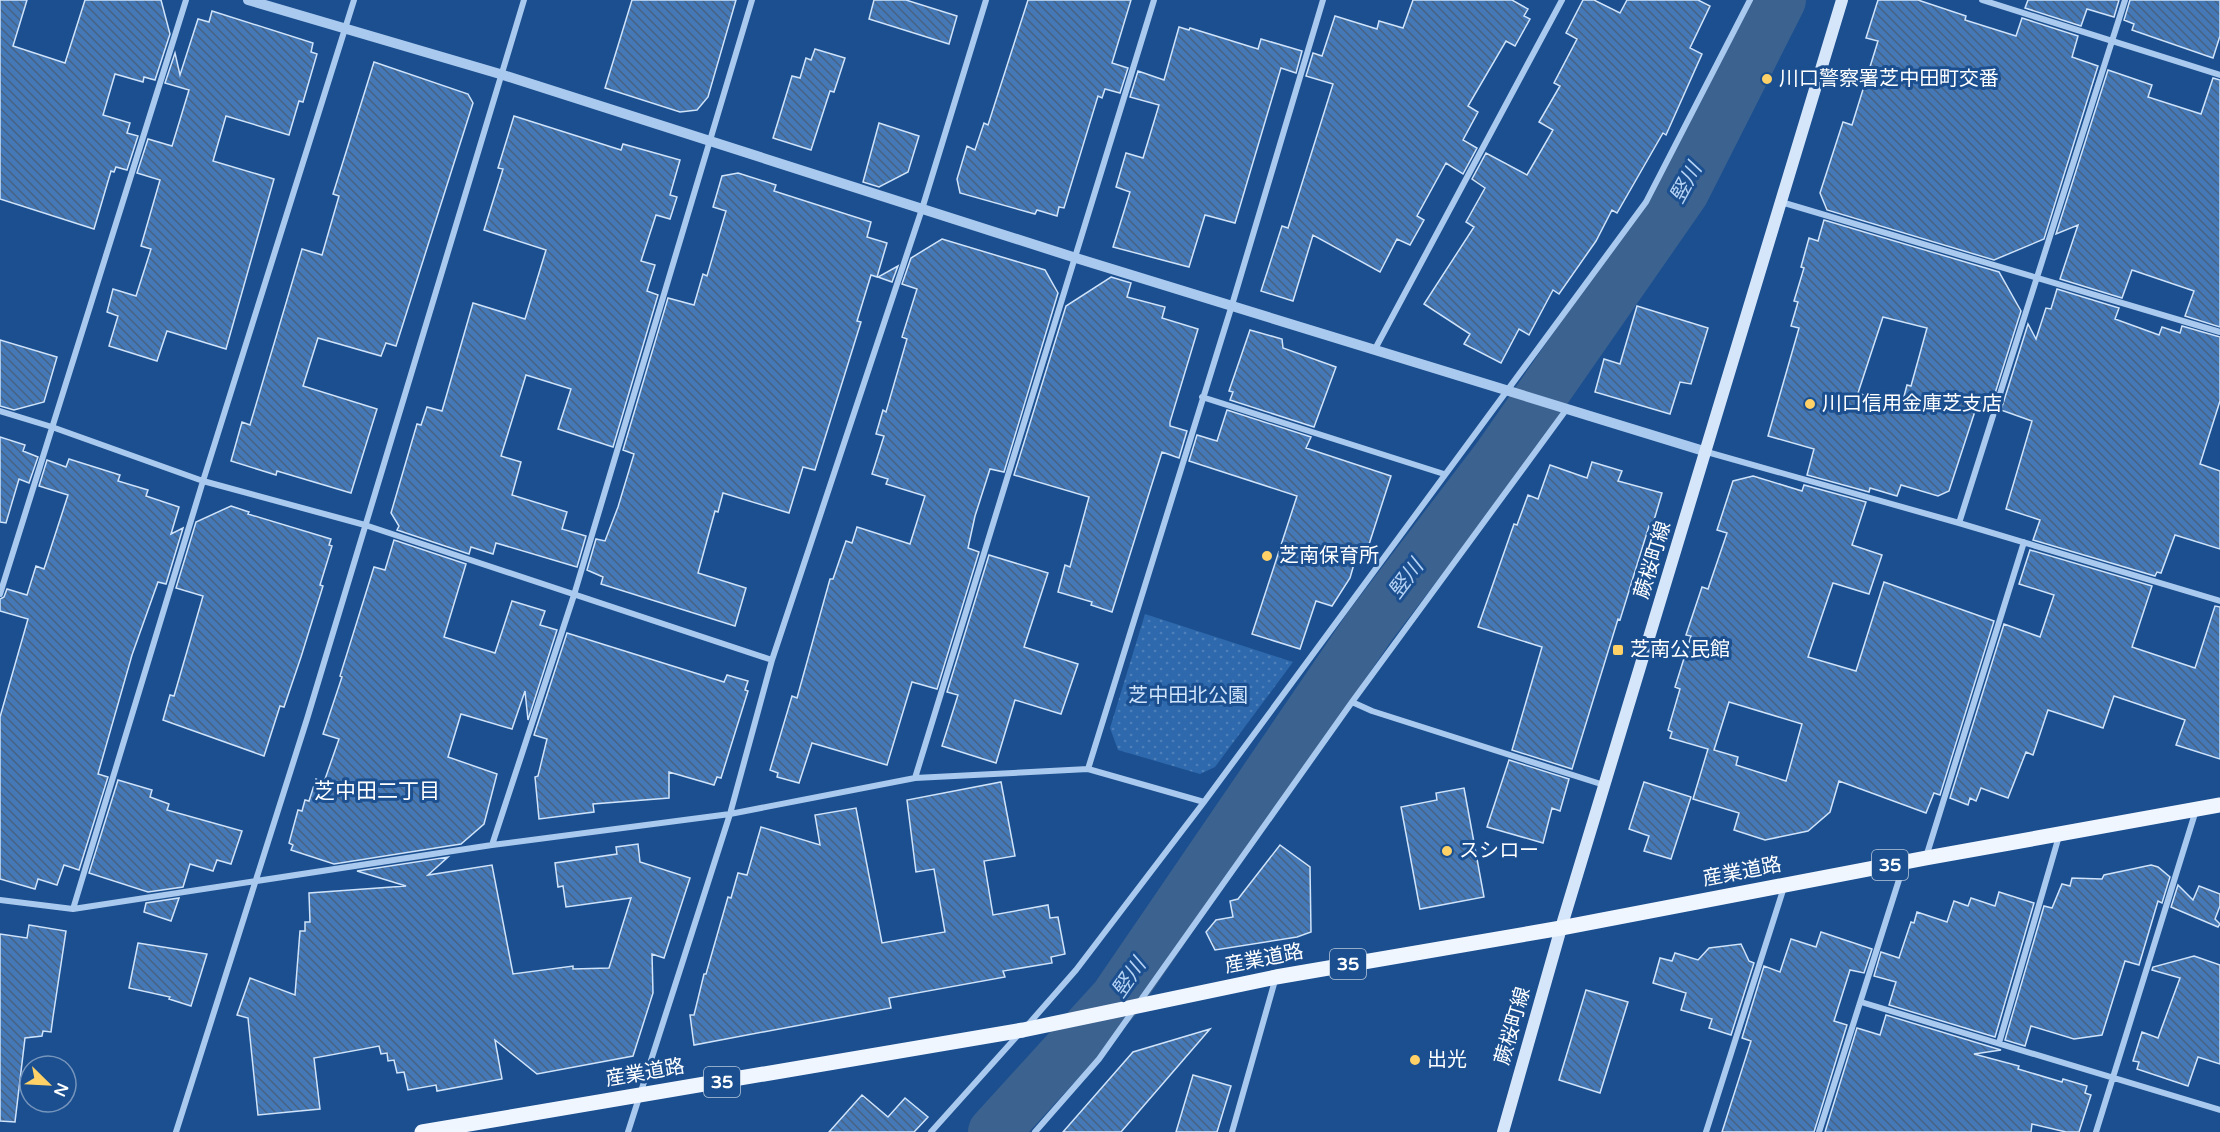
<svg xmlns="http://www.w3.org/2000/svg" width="2220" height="1132" viewBox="0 0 2220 1132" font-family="'Varela Round','Noto Sans JP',sans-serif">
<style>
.park{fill:url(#park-dots)}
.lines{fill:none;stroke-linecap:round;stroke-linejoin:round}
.river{stroke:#3c6290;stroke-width:52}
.building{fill:url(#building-back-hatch);stroke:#cfe3fa;stroke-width:1.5;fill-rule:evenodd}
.minor{stroke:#a9c9ee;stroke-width:6}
.tertiary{stroke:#a9c9ee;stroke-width:10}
.secondary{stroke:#d6e6fa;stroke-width:12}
.primary{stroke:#f0f6ff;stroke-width:15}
.poi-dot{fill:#ffd166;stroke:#1b4f8f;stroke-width:2}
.labels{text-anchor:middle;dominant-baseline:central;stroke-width:6;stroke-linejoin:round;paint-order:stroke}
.shield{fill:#1b4f8f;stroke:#bbcadd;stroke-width:1.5}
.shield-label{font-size:18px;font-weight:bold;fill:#fff}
.poi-label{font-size:20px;fill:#fff;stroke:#1b4f8f;text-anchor:start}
.street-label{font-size:20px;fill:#fff;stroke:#1b4f8f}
.park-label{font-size:20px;fill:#cfe3fa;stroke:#1b4f8f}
.water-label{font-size:21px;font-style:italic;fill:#b5d3f5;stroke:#1b4f8f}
.neighbourhood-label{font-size:21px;fill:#fff;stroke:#1b4f8f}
</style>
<defs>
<pattern id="park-dots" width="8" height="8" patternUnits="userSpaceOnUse" patternTransform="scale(1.5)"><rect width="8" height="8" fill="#2e69ad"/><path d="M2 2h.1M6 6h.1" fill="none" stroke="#4d80b9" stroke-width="1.8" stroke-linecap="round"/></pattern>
<pattern id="building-back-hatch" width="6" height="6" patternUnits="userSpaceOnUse" patternTransform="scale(1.5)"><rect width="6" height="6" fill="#4478b7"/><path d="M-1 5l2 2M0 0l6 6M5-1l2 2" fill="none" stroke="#486282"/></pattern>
</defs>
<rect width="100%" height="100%" fill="#1b4f8f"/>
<path class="park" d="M1145,614L1293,662L1215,767L1200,774L1118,750L1110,728Z"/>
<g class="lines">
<path class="river" d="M994,1132L1116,998L1370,626L1498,458L1683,192L1780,0"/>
</g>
<path class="building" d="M0,0H27L13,46L65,63L85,0H161L170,34L155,80L144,77L143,82L115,74L103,115L130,123L127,133L138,136L127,170L116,167L114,172L111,171L94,229L0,199Z
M632,0H736L708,97L697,110L680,112L605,88Z
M874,0H906L957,16L949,44L869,19Z
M1028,0H1131L1112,63L1128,68L1120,93L1105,89L1102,98L1098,96L1064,208L1059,207L1057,216L1037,210L1035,214L960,193L957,179L967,146L975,150L984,123L988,125Z
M1413,0H1512L1528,9L1524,16L1530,19L1515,46L1506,41L1468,106L1478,112L1463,140L1477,148L1463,174L1446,163L1417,216L1424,220L1410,245L1397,239L1380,272L1313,235L1293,301L1261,291L1282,226L1288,228L1333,84L1306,76L1313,53L1322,56L1335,16L1377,29L1379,21L1403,28Z
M1583,0H1594L1620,13L1627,0H1698L1710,6L1690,48L1702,54L1666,135L1663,133L1617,213L1612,210L1596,241L1559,294L1553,290L1529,335L1519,329L1501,363L1464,344L1470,334L1424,304L1474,227L1466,222L1485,188L1472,179L1486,153L1527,175L1553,130L1539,122L1560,86L1554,83L1577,39L1566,33Z
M1878,0H1918L1966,16L1965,20L2016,36L2022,18L2078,36L2072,57L2098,66L2044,239L1994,260L1827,210L1820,193L1843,122L1852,125L1878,41L1866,38Z
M2028,0H2119L2114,17L2087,9L2081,26L2025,8Z
M2130,0H2220V36L2213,58L2132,30L2134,24L2124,20Z
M212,11L313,43L311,52L317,54L303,102L299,101L289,135L226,116L213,161L274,179L226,349L167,331L157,361L109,346L118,316L107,312L113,289L136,296L151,249L141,246L160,180L137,173L148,139L172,146L189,90L165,83L175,53L180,75L198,19L209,22Z
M1179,27L1189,30L1190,28L1258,49L1261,39L1302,51L1296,73L1281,68L1235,223L1205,215L1189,267L1113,247L1130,192L1116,187L1126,153L1143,158L1159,105L1130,97L1138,71L1164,80Z
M815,49L845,58L834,92L830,91L811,150L773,138L792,76L800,78L806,58L811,60Z
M374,62L468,94L473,103L396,346L386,343L381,356L318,338L303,386L377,409L351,493L277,471L276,475L231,461L242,422L250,425L302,249L322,255L339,196L333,194Z
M2108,70L2152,85L2148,97L2201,114L2213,78L2220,80V327L2185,316L2194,291L2132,270L2122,298L2060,279L2078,225L2056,234Z
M514,116L621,150L623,144L680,160L670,195L677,197L670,219L656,215L641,261L655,265L647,291L658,295L613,447L558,429L571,389L526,375L501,456L521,462L512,495L567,512L562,529L586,536L577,567L496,543L493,554L471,547L469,554L397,530L399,526L391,513L417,424L421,425L427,407L442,411L473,303L525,319L546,250L484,230L503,169L498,168Z
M879,123L919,136L908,172L879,187L863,182Z
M738,173L776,185L774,191L871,222L867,237L887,243L877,277L871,275L857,321L861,322L815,470L803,467L789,513L723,493L718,512L715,511L698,573L746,588L735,626L601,584L603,577L587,570L596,539L605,541L618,507L634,454L623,450L668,298L694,305L703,274L707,276L726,211L713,207L722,176Z
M1824,220L1999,272L2021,311L1991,406L1978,402L1949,491L1938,496L1901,485L1897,496L1870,488L1869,492L1807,475L1814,449L1768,436L1799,328L1791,326L1798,302L1794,301L1804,268L1801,267L1809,238L1818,241ZM1883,317L1927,328L1911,386L1907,385L1901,408L1858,393Z
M942,239L1045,270L1058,293L1004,472L990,469L975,516L968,548L979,552L937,689L912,682L887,765L812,743L799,783L777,777L778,773L770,770L792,696L797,698L830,579H833L846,541L852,543L857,527L910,544L925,496L886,484L888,479L872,474L884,436L876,434L883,410L886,412L907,339L902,337L917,289L902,284L911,258Z
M898,266L892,282L878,277Z
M1111,277L1131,283L1127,297L1165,307L1162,318L1198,329L1170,422V426L1187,431L1179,458L1162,452L1112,612L1091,605L1092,602L1058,592L1065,565L1070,567L1089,497L1014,475L1066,306Z
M2057,289L2119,308L2115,319L2159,335L2162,327L2180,333L2182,326L2220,337V401L2200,464L2220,471V549L2175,535L2161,573L2157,572L2155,576L2033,540L2040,520L2006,509L2032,421L2001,410L2028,324L2036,339L2046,308L2051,309Z
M1637,306L1708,328L1691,384L1680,382L1670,414L1595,392L1604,359L1620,364Z
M1250,330L1282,339L1283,348L1336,367L1314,427L1230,400L1233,392L1229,391Z
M0,340L57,357L44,402L14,410L0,406Z
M1227,410L1311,437L1306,448L1391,476L1364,560L1356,557L1350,578L1332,606L1316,601L1300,649L1252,634L1297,496L1189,461L1197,435L1217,441Z
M0,437L25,445L23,451L38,457L29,483L19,479L6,523L0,522Z
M69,459L120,475L118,481L148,490L146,496L179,507L171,534L183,528L166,584L158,582L132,655L98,774L108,777L79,870L64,865L57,885L38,879L35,889L0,879V717L28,619L0,611V599L4,597L7,589L27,595L36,566L44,569L68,495L39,486L47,460L66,467Z
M1592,462L1622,471L1618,481L1662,493L1652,527L1649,526L1620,620L1618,619L1572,769L1512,750L1542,647L1478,627L1514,524L1517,525L1528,495L1538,499L1550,465L1587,478Z
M1753,476L1802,491L1804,485L1866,502L1852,545L1882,555L1869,594L1833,583L1808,657L1856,671L1884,582L1994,621L1940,795L1934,793L1926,813L1839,781L1830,812L1808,831L1765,840L1734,830L1739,813L1693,799L1708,749L1670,738L1672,732L1668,730L1680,689L1675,687L1691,636L1686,635L1702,587L1708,589L1727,533L1717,530L1733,481ZM1729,702L1802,724L1786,781L1736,765L1738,757L1714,750Z
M231,506L249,512L248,514L331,539L329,545L332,546L320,585L323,586L301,657L284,707L280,706L264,756L163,720L170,695L174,696L203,596L176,588L196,522Z
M394,540L466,564L444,637L495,653L512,601L545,611L540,625L557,630L528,720L525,691L512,729L461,714L448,757L497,774L484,824L461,844L334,864L291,850L293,845L289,843L298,810L302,811L305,800L309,801L316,779L324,782L339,739L323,734L342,677L340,676L374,567L385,570Z
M2030,550L2152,586L2132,647L2195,668L2215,606L2220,607V759L2176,745L2185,720L2114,696L2103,728L2048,710L2033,755L2026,752L2008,798L1981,788L1976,801L1970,798L1968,805L1950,798L2004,624L2040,637L2054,595L2019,584Z
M989,555L1048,573L1024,647L1078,664L1061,714L1015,700L996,763L942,746L958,695L947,692Z
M567,633L724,682L727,675L748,681L745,690L748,691L721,778L717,777L714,785L669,772V798L593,804L594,812L539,819L535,777L538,776L547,739L534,735Z
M1509,760L1569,779L1560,811L1552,808L1543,843L1487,827Z
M118,780L152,790L150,797L169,804L167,810L242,831L231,864L217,860L213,871L190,864L183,887L148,892L89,873Z
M1001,782L1015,856L984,861L993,915L1048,905L1050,918L1058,917L1065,954L1051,957L1052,963L1003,971L1005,977L889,998L891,1008L694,1045L690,1015H694L704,974H706L728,897L731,898L738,873L747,875L761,827L820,845L815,815L856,808L882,943L945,932L934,869L916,872L907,800Z
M1644,782L1691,797L1671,859L1644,851L1649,836L1629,829Z
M1464,788L1484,897L1420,909L1401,807L1437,800L1436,793Z
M638,844L640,862L690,878L664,958L652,954L653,993L633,1056L537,1074L495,1040L502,1079L437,1091L436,1085L408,1090L404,1072L397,1073L394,1060L388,1061L387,1053L381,1054L379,1046L314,1058L320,1109L258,1115L248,1018L237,1015L250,978L295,995L300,931H305V922H310L309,893L406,886L357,871L448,857L428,875L492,865L513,974L573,966V969L609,968L631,898L566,907L563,886L558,887L555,863L617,854L616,847Z
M1280,845L1310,867L1311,932L1297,937L1215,950L1206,932L1216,920L1233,917L1230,901L1238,899Z
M2151,865L2158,867L2170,877L2162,903L2158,901L2139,965L2125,961L2102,1035L2074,1039L2031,1026L2025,1046L2005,1040L2044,906L2052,908L2062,884L2070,886L2072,878L2102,879L2104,875Z
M2178,885L2193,900L2199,886L2220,894V906L2215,919L2220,924L2218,927L2171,907Z
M1999,892L2034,903L1995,1037L1889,1005L1896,982L1874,976L1881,952L1899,958L1911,922L1914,923L1917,912L1947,922L1954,901L1968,906L1971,898L1995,906Z
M179,898L171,921L144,912L146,903Z
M29,925L66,931L53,1017L51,1032L43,1031L42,1036L25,1038L15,1122L0,1121V934L27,938Z
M1821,932L1872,949L1864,973L1850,970L1834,1021L1847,1025L1814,1132H1722L1751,1041L1742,1038L1764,966L1780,972L1791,939L1816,947Z
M138,943L207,954L191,1006L169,999L170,997L129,988Z
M1741,944L1749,961L1754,963L1731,1035L1709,1028L1712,1019L1681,1010L1686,993L1653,983L1660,958L1672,961L1675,953L1698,960L1709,948Z
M2194,956L2220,965V1064L2198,1057L2188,1086L2137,1069L2139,1062L2133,1061L2142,1032L2158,1038L2180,978L2152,970L2153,967Z
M1586,990L1628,1002L1600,1093L1559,1080Z
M1886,1015L2001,1050L1974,1054L2019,1066L2018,1069L2062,1082L2063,1079L2087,1086L2085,1093L2091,1095L2079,1132H2066L2032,1124L2031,1132H1825L1857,1028L1880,1035Z
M1210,1029L1121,1132H1063L1133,1052Z
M1193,1075L1231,1086L1217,1132H1176Z
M862,1095L888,1117L905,1098L928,1117L914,1132H829Z"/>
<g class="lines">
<path class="minor" d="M1982,0L2220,75
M1781,202L2220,332
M1375,349L1562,0
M1202,397L1444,474
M0,411L52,427L203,481L365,525L772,660
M1707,452L1959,523L2220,601
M1959,523L2125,0
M0,594L186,0
M1352,702L1372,711L1604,785
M1088,769L1232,305L1323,0
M915,778L1154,0
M492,845L574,595L752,0
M1926,857L2024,542
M0,900L73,909L492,845L730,814L915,778L1088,769L1204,802
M73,909L203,481L354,0
M1861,1002L2220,1110
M1026,1027L1076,970L1204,802L1646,202L1750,0
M1999,1043L2059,836
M176,1132L307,719L524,0
M628,1132L730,814L772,660L922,209L986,0
M931,1132L1019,1034
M1035,1132L1099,1059L1352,702L1566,410
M1232,1132L1276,977
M1706,1132L1784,887
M1819,1132L1904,864
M2096,1132L2196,810"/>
<path class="tertiary" d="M248,0L500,74L1076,258L1707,452"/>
<path class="secondary" d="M1503,1132L1561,928L1842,0"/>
<path class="primary" d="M422,1132L1023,1030L1276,977L1561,928L1926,858L2220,805"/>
</g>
<g class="poi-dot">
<circle cx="1767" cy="79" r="6"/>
<circle cx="1810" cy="404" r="6"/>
<circle cx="1267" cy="556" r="6"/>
<rect x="1612" y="644" width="12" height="12" rx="3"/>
<circle cx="1447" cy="851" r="6"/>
<circle cx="1415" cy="1060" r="6"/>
</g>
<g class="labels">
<g class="shield">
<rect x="1872" y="850" width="36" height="30" rx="4.5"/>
<rect x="1330" y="949" width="36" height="30" rx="4.5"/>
<rect x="704" y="1067" width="36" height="30" rx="4.5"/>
</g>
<g class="shield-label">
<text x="1890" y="865">35</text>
<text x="1348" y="964">35</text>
<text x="722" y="1082">35</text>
</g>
<g class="poi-label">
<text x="1779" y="79">川口警察署芝中田町交番</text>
<text x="1822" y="404">川口信用金庫芝支店</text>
<text x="1279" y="556">芝南保育所</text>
<text x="1630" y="650">芝南公民館</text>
<text x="1459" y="851">スシロー</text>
<text x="1427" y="1060">出光</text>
</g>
<g class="street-label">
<text transform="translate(1653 560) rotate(-73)">蕨桜町線</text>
<text transform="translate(1742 872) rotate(-11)">産業道路</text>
<text transform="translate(1264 959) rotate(-11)">産業道路</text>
<text transform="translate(1513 1026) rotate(-74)">蕨桜町線</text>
<text transform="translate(645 1073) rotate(-10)">産業道路</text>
</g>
<g class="park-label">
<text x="1188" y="696">芝中田北公園</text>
</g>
<g class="water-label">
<text transform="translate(1686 183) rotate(-61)">竪川</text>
<text transform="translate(1406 579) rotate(-53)">竪川</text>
<text transform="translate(1129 978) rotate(-55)">竪川</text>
</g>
<g class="neighbourhood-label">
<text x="377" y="791">芝中田二丁目</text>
</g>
</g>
<g transform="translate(48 1084) rotate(114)"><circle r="28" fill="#1b4f8f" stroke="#7695bc" stroke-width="1.5"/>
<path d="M0-4.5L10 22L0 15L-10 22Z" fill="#ffd166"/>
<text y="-9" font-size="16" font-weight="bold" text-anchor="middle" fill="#ffffff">N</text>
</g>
</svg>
